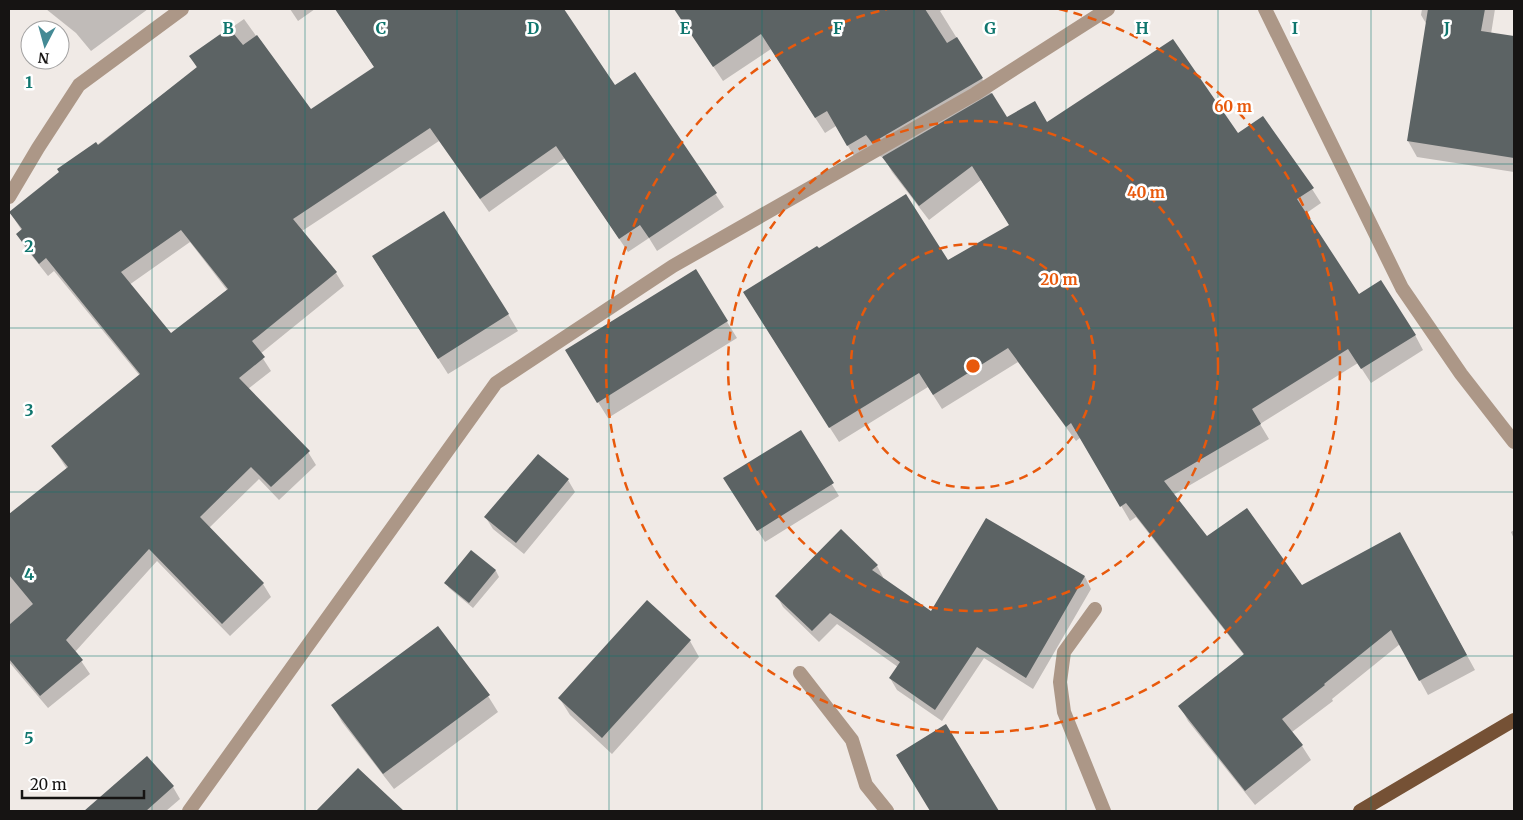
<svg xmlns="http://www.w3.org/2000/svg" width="1523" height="820" viewBox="0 0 1523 820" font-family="Merriweather,serif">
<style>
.shadow{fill:#0003;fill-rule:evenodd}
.building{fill:#5c6364;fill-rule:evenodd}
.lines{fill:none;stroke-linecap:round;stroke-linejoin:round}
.service{stroke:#ac9787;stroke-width:14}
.minor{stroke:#ac9787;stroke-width:14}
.primary{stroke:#755135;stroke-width:14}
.grid{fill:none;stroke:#0f766e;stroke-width:1;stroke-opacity:0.55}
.ring{fill:none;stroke:#e8590c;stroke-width:2.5;stroke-dasharray:9 6}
.grid-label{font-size:16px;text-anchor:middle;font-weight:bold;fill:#0f766e;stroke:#fff;stroke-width:5;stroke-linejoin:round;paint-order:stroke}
.centre{fill:#e8590c;stroke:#fff;stroke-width:2.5}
.ring-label{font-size:15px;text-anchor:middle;font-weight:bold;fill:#e8590c;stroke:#fff;stroke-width:5;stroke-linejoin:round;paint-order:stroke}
</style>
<rect width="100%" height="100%" fill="#f0eae6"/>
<path class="shadow" d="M46,9H148L91,51L76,33Z
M290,9H315L298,21Z
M335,9H562L615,87L635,73L724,207L657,251L649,238L628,252L565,158L489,212L439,141L302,231L336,273L344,286L260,354L271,371L248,389L308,452L316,465L279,500L259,479L209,528L263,584L271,597L230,636L157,561L75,652L90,674L48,708L9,662V516L67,469L52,446L140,376L54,271L48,276L25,247L17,234L22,231L10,212L197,68L191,56L244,19L310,111L375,68ZM190,242L227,290L171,335L129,285Z
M695,9H944L940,11L1007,119L1046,123L1237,135L1312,189L1321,203L1305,214L1359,295L1415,335L1423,350L1371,383L1358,363L1260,424L1269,439L1173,495L1207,538L1302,587L1408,548L1475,670L1428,695L1400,644L1332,699L1333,701L1292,732L1302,746L1311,760L1255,805L1188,721L1180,706L1244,655L1136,517L1130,521L1081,437L1076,441L1018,362L942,409L928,387L839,442L753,307L818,250L947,261L1010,226L981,180L929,220L892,172L883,156L881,157L876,150L857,161L836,126L825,133L771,49L723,81L681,18Z
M1422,9H1495L1491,34L1514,37V172L1417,157L1408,141L1427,25L1421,15Z
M373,257L508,314L518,331L448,374Z
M695,270L737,338L608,418L576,367Z
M800,432L839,496L765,542L732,490Z
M538,455L568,480L575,492L524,554L493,529L486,518Z
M986,520L1085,577L1091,589L1033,689L984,658L942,721L897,690L890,678L898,667L837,624L819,642L783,607L777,596L877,566L883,577L882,579L932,613Z
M1514,530V539L1511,532Z
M472,552L496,571L499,577L473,608L449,588L446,583Z
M690,641L699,657L612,754L570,715L560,699Z
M488,696L498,712L394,789L342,722L333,706Z
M946,726L998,811H931L907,772Z
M147,758L173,787L180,799L166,811H92L90,808Z
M358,769L394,804L399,811H317Z"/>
<path class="building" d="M335,9H564L615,85L635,72L717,193L649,238L640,225L619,239L556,146L480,199L430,128L293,219L337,272L252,341L265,357L239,378L310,451L271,487L251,467L200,517L264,583L222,624L149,549L66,640L83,660L40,696L9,659V625L33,604L9,575V514L68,467L51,446L140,374L46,258L39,264L16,234L22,229L9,212L59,172L57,169L96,142L98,145L197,67L189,56L229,28L243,45L257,35L311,109L374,67ZM181,230L228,289L171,333L121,272Z
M674,9H925L947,43L957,37L983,78L872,143L866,135L847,146L827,111L815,118L761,34L713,67Z
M1428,9H1485L1481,31L1514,36V158L1407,141Z
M1173,39L1238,133L1263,116L1314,188L1297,199L1359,294L1381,280L1416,335L1361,369L1348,349L1252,409L1261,424L1164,481L1207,536L1247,508L1302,585L1400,532L1467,655L1419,681L1391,630L1324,684L1325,685L1282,719L1303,745L1245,791L1178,706L1244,654L1126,503L1120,507L1071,423L1066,427L1008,348L933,395L919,373L829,428L743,292L817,246L819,248L906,194L948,260L1009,225L972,166L919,206L882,157L992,93L1007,117L1035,101L1047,122Z
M444,211L509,314L438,359L372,256Z
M696,269L728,321L597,403L565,350Z
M801,430L834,483L757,531L723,478Z
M538,454L569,479L516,543L484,517Z
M986,518L1085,576L1026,678L977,647L935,710L889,678L900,662L830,613L812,631L775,596L841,529L878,565L872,570L931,611Z
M471,550L496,570L469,603L444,583Z
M647,600L691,640L602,738L558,698Z
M438,626L490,695L383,774L331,705Z
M946,724L999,811H930L896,755Z
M147,756L174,786L146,811H84Z
M358,768L404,811H316Z"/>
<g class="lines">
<path class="service" d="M1095,609L1064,652L1060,682L1064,712L1104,811
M800,673L852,740L866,785L887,811"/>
<path class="minor" d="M1265,9L1402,288L1461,374L1514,442
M9,197L38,148L79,85L182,9
M189,811L496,383L673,266L975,94L1108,9"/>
<path class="primary" d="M1360,811L1514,720"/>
</g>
<path class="grid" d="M152,9V811M305,9V811M457,9V811M609,9V811M762,9V811M914,9V811M1066,9V811M1218,9V811M1371,9V811M9,164H1514M9,328H1514M9,492H1514M9,656H1514"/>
<g class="ring">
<circle cx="973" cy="366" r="122"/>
<circle cx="973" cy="366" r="245"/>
<path d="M1059 9A367 367 0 1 1 887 9"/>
</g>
<g class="grid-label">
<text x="228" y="34">B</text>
<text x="381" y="34">C</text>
<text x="533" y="34">D</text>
<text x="685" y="34">E</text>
<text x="838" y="34">F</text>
<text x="990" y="34">G</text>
<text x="1142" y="34">H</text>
<text x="1295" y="34">I</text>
<text x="1447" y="34">J</text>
<text x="29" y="88">1</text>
<text x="29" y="252">2</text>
<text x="29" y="416">3</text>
<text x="29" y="580">4</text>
<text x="29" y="744">5</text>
</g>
<circle cx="973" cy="366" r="8" class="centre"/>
<g class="ring-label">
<text x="1233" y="112">60 m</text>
<text x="1146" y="198">40 m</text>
<text x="1059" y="285">20 m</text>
</g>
<rect width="1523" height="820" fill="none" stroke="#161413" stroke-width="20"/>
<g transform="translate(45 45) rotate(186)"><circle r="24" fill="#ffffff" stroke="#a2a1a1"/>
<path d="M0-4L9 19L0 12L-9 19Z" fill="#448a95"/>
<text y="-8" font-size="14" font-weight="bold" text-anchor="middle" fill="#161413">N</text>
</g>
<path d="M22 790v8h122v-8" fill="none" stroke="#161413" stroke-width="2.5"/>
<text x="30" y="790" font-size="15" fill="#161413" stroke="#ffffff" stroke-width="4" paint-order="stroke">20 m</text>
</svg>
